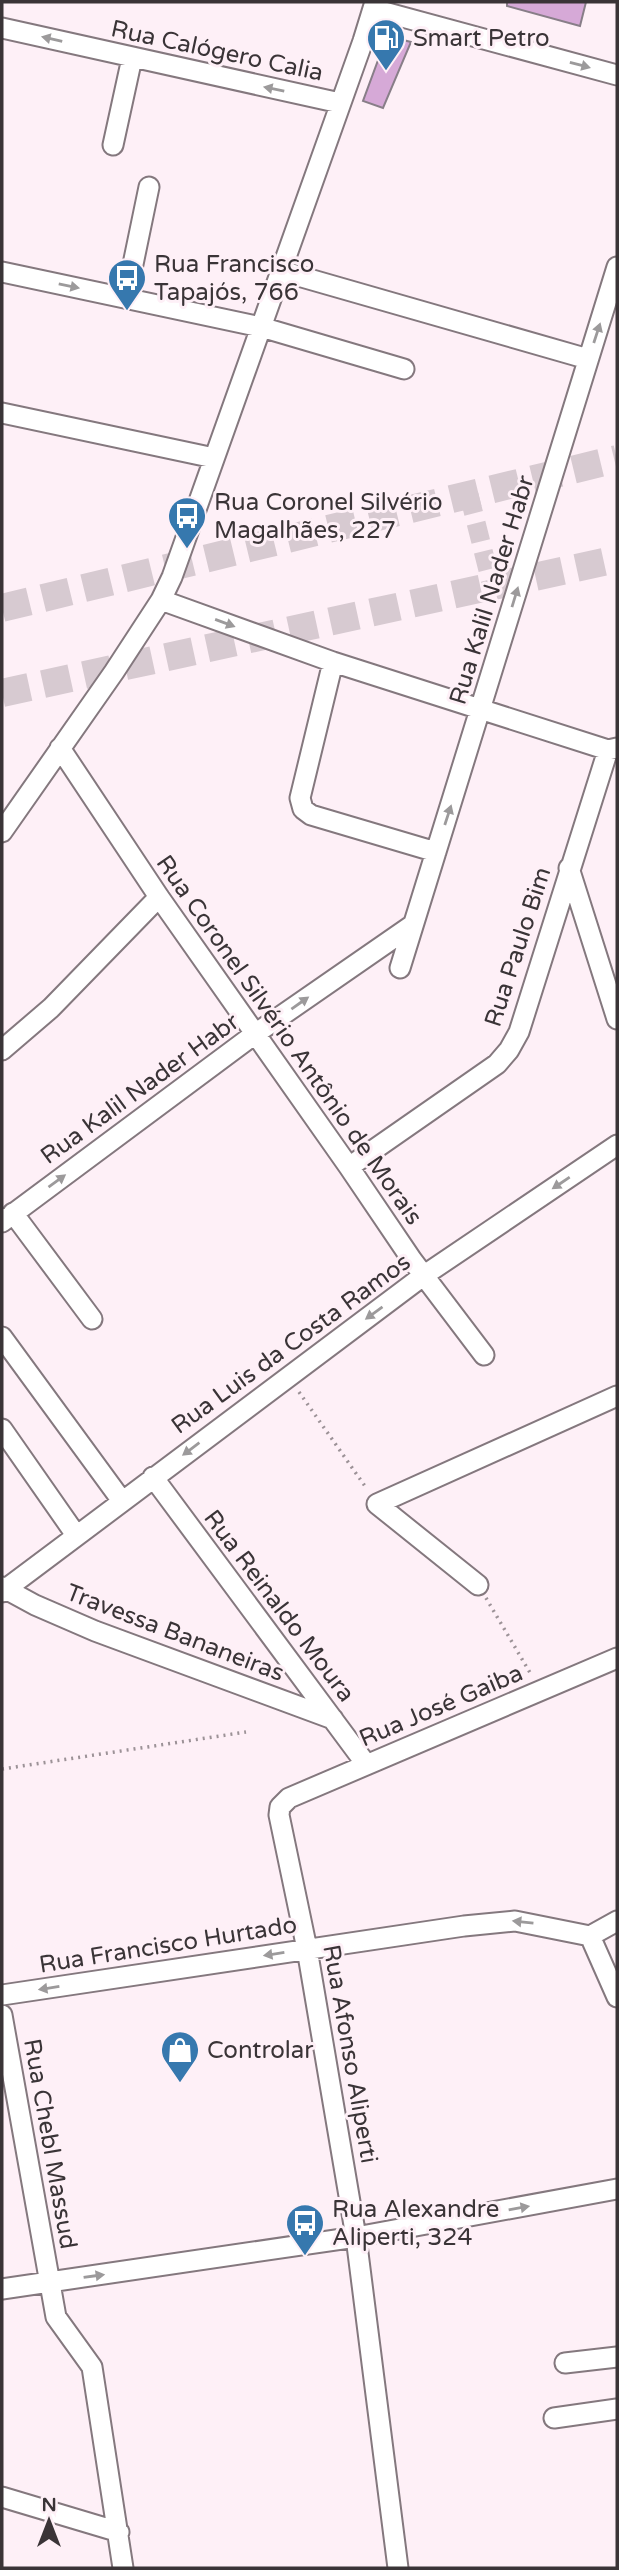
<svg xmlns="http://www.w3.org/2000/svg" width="619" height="2570" viewBox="0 0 619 2570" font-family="'Varela Round',sans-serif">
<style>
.building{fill:#d6a9d7;stroke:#887e88;stroke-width:2}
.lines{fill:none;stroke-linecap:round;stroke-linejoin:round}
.minor-tunnel{stroke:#d7cad1;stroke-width:19;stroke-dasharray:19 10;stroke-linecap:butt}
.highway-tunnel{stroke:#d7cad1;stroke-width:28;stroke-dasharray:28 14;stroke-linecap:butt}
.minor-casing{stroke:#84787e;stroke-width:23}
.path{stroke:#9c9297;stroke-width:3.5;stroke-dasharray:2 5;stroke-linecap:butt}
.minor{stroke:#fff;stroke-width:19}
.oneway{fill:#9c9a9b}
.labels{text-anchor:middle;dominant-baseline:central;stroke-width:6;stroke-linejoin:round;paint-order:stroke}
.poi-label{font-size:24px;fill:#3a3437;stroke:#fef0f7;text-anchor:start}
.street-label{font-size:24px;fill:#3a3437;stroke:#fef0f7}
</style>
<rect width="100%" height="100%" fill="#fef0f7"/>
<path class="building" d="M507,2H586L580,26L507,6Z
M387,36L411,42L383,108L363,101Z"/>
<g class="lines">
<path class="minor-tunnel" d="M469,495L492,586"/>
<path class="highway-tunnel" d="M2,608L617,459
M2,693L617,559"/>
<defs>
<path id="minor" d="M373,9L617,75
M2,28L340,103
M113,145L132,58
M281,271L588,359
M2,272L261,327L404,369
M126,298L149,187
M2,413L214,458
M161,600L333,662L608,750L617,748
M333,662L300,798L303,809L311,815L436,852
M60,748L159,897L349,1167L412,1260L484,1355
M2,832L114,672L161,600L172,577L363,41L375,2
M569,868L617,1019
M400,968L617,267
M2,1050L51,1008L159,897
M349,1167L497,1064L509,1050L519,1032L608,750
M13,1213L92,1319
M2,1222L255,1034L411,926
M2,1337L122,1501
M2,1429L76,1535
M153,1477L366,1764
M478,1585L377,1504L617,1396
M2,1587L35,1605L95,1631L333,1719
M2,1592L423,1276L617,1145
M590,1936L617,1997
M590,1936L617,1921
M2,1995L464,1926L515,1921L590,1936
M2,2015L56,2317L92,2367L123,2568
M2,2289L356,2237L617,2189
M565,2363L617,2357
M554,2418L617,2409
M2,2497L119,2532
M398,2568L356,2237L307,1949L279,1815L280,1807L289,1798L617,1658"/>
</defs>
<use href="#minor" class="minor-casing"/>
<path class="path" d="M299,1392L367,1489
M486,1598L532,1676
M2,1769L246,1732"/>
<use href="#minor" class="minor"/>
</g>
<defs><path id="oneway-solid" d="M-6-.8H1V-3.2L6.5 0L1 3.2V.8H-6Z" transform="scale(1.75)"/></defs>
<g class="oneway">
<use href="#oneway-solid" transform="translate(52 39) rotate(-167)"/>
<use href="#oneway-solid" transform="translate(580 65) rotate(15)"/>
<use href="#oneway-solid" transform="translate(274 89) rotate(-168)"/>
<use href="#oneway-solid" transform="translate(69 286) rotate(12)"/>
<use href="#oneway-solid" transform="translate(597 333) rotate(-72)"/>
<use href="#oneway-solid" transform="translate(515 597) rotate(-73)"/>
<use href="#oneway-solid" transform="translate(225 623) rotate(20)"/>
<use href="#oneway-solid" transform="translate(448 815) rotate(-72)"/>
<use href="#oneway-solid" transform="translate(300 1003) rotate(-35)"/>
<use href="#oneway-solid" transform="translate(57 1181) rotate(-36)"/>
<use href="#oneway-solid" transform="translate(561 1183) rotate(146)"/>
<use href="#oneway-solid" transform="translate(374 1313) rotate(144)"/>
<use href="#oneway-solid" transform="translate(191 1449) rotate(143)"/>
<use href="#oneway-solid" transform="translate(523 1922) rotate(-174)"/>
<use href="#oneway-solid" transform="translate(274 1954) rotate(171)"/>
<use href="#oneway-solid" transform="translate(49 1988) rotate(171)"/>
<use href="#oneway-solid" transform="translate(519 2208) rotate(-10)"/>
<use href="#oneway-solid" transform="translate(94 2276) rotate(-8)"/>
</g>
<defs>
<symbol id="fuel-pin" viewBox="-11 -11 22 30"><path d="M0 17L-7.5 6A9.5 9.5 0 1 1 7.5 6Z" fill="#3678ae" stroke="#fef0f7"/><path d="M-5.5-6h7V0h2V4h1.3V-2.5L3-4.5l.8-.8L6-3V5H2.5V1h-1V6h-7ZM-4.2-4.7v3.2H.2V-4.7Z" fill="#fff"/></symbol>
<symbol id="bus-pin" viewBox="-11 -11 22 30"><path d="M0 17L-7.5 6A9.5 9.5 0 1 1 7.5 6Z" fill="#3678ae" stroke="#fef0f7"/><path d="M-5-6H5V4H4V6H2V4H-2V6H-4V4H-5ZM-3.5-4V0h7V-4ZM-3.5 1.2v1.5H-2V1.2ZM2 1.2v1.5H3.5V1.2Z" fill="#fff"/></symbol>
<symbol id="shop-pin" viewBox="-11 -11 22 30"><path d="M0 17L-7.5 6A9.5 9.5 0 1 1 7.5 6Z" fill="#3678ae" stroke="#fef0f7"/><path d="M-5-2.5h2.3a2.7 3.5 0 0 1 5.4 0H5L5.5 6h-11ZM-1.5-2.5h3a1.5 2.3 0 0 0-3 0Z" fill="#fff"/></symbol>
</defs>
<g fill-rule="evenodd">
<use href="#fuel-pin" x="364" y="16" width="44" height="60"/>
<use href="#bus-pin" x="105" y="256" width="44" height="60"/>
<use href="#bus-pin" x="165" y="494" width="44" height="60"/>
<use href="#shop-pin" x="158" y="2028" width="44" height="60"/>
<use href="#bus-pin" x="283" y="2201" width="44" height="60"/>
</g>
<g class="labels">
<g class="poi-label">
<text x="413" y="38">Smart Petro</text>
<text x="154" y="264">Rua Francisco<tspan x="154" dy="28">Tapajós, 766</tspan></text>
<text x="214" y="502">Rua Coronel Silvério<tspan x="214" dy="28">Magalhães, 227</tspan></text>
<text x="207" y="2050">Controlar</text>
<text x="332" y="2209">Rua Alexandre<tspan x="332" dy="28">Aliperti, 324</tspan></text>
</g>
<g class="street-label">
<text transform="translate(217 51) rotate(12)">Rua Calógero Calia</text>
<text transform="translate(492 590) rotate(-73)">Rua Kalil Nader Habr</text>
<text transform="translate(518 947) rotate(-72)">Rua Paulo Bim</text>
<text transform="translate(289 1040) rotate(55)">Rua Coronel Silvério Antônio de Morais</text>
<text transform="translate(140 1089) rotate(-36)">Rua Kalil Nader Habr</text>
<text transform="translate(291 1344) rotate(-36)">Rua Luis da Costa Ramos</text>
<text transform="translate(279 1606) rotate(53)">Rua Reinaldo Moura</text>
<text transform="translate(175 1633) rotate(21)">Travessa Bananeiras</text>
<text transform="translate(441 1706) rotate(-23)">Rua José Gaiba</text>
<text transform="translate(168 1945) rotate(-9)">Rua Francisco Hurtado</text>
<text transform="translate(350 2054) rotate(80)">Rua Afonso Aliperti</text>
<text transform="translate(50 2144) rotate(80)">Rua Chebl Massud</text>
</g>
</g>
<rect width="619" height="2570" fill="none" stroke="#3a3437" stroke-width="7"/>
<g transform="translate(49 2521)" stroke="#fef0f7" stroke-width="5" paint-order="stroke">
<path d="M0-5L12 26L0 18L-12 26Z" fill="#3a3437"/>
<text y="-10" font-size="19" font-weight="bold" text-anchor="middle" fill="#3a3437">N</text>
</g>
</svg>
